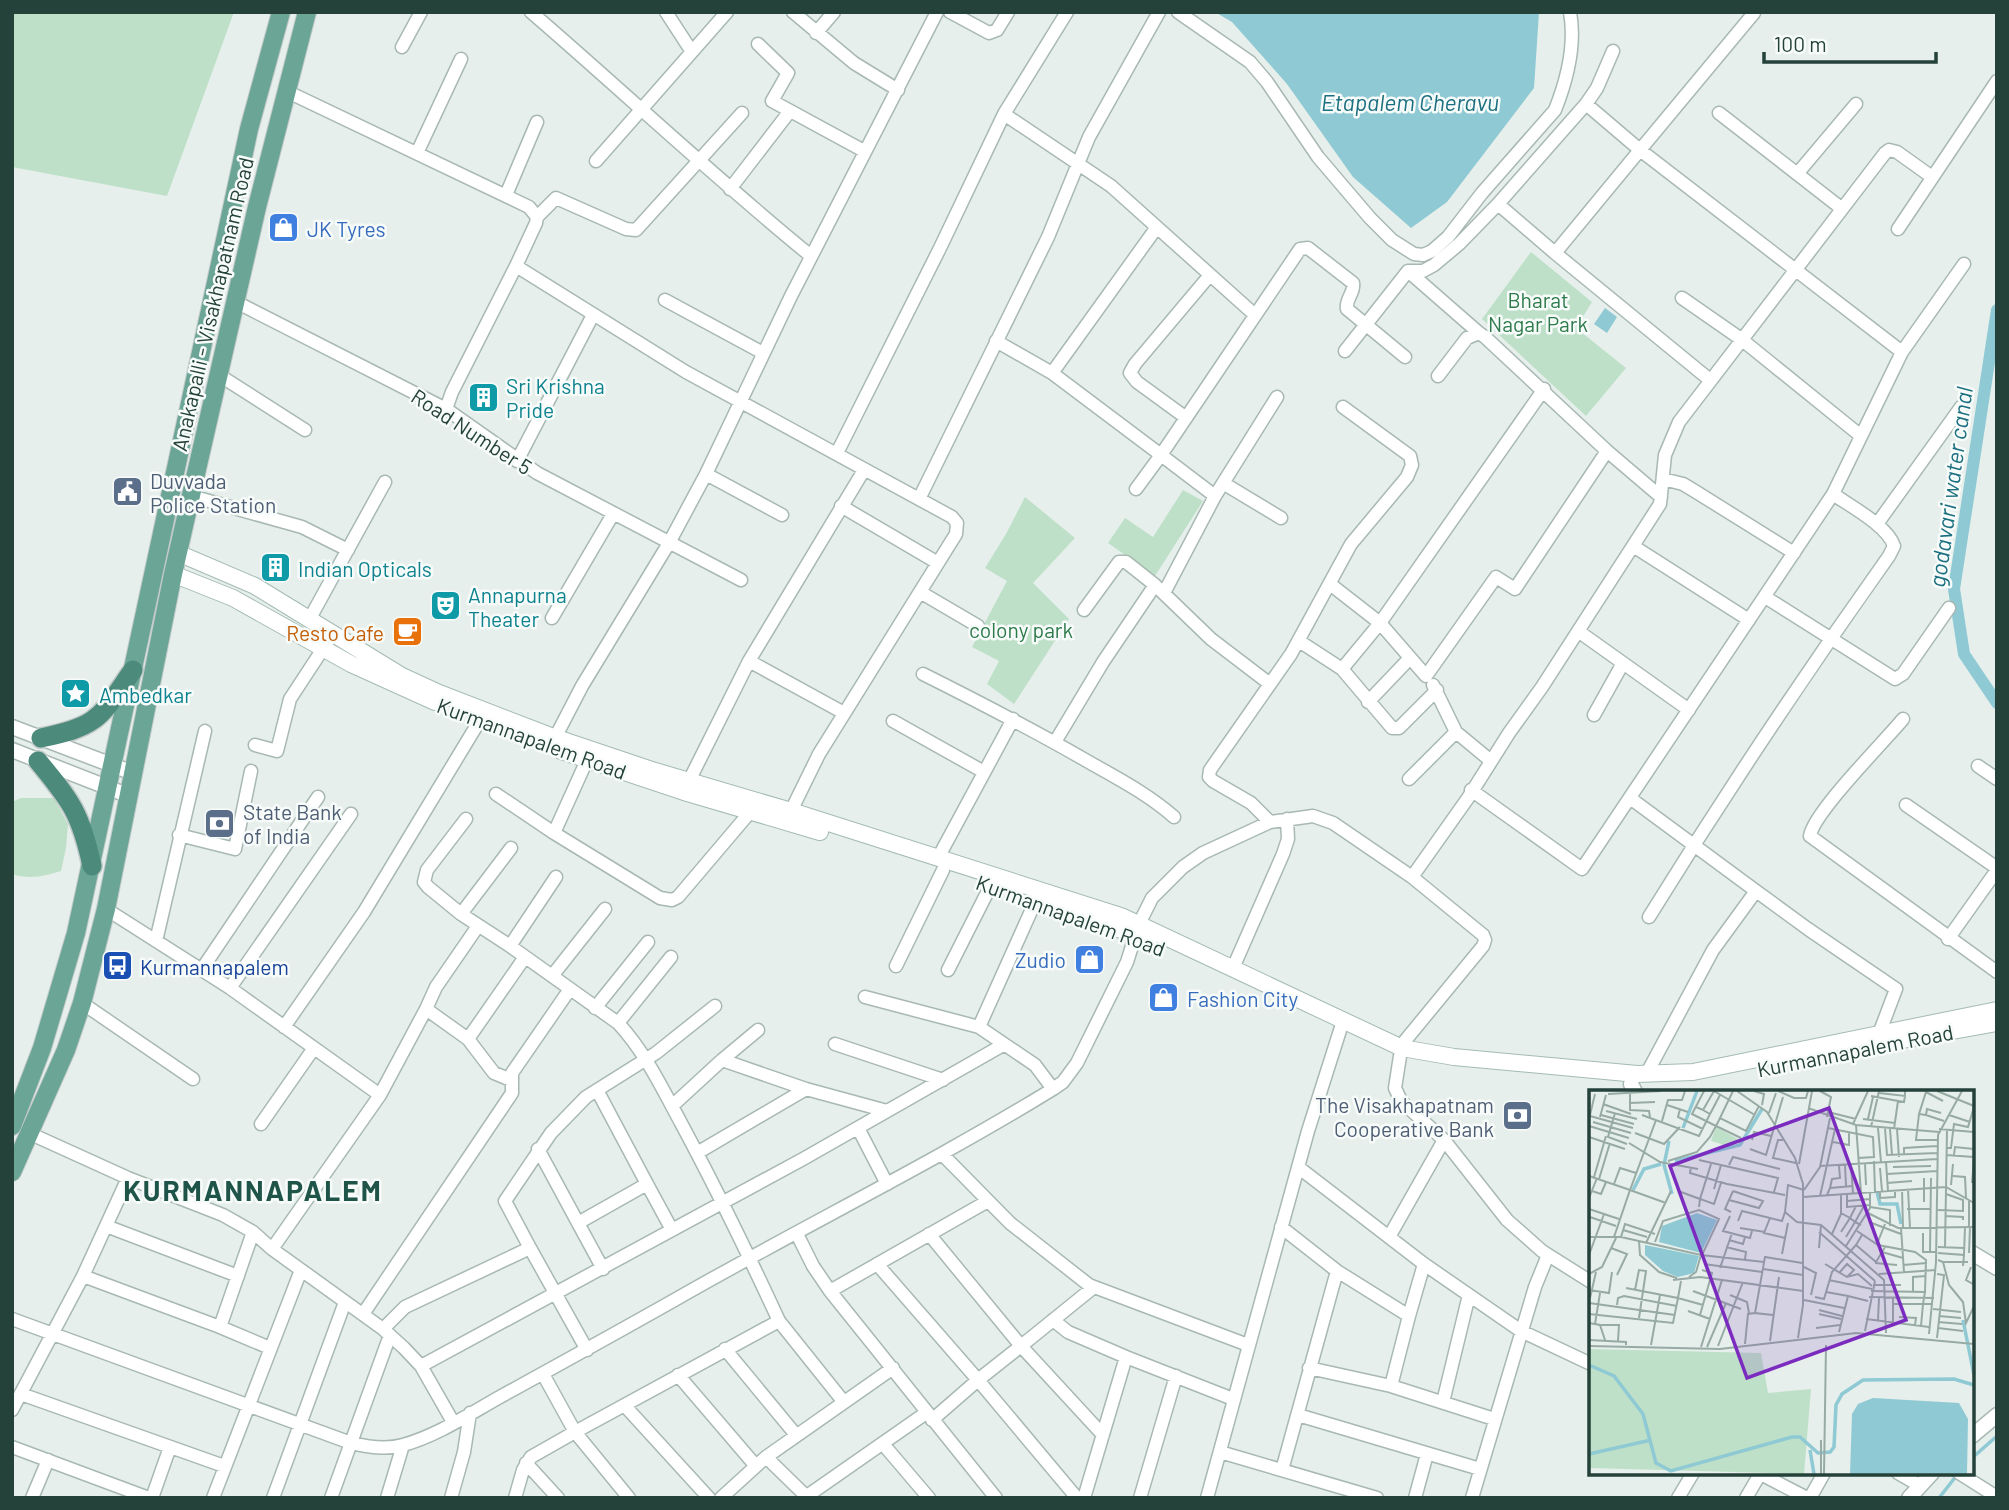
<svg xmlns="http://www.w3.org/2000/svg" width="2009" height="1510" viewBox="0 0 2009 1510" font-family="Barlow,sans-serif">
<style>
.green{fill:#bfe0c8}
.water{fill:#8ec9d4}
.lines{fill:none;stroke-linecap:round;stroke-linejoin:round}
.stream{stroke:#8ec9d4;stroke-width:3.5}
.canal{stroke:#8ec9d4;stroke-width:12}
.minor-casing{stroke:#a8b8b2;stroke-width:15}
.tertiary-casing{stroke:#a8b8b2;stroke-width:17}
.secondary-casing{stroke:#a4bbb3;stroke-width:18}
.primary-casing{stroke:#c2cac8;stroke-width:20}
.trunk-casing{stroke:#c2cac8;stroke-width:22}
.minor{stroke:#fff;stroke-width:12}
.tertiary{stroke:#fff;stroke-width:14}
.secondary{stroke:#fff;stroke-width:16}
.primary{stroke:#6aa596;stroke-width:18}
.trunk{stroke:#4c8a7c;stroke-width:19}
.labels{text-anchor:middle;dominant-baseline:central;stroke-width:5;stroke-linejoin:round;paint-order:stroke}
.shop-label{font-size:21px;fill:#366cbe;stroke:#f7fbf9;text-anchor:start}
.park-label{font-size:21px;fill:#2d7a4b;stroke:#f7fbf9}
.street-label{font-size:21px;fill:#24423a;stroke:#f7fbf9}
.culture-label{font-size:21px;fill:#0d838f;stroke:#f7fbf9;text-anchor:start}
.service-label{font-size:21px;fill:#4e5e75;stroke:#f7fbf9;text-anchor:start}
.food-label{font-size:21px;fill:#c56008;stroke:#f7fbf9;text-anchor:end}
.transit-label{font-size:21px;fill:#164399;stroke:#f7fbf9;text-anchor:start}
.water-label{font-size:23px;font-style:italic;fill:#1c6f80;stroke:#f7fbf9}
.district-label{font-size:28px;font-weight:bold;letter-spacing:2px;fill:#1f5548;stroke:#f7fbf9}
.inset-river{fill:none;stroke:#8ec9d4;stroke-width:3.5}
.inset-road{fill:none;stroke:#98aaa4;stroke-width:2}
.view{fill:#7b2cbf;fill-opacity:0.15;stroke:#7b2cbf;stroke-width:3.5}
.inset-edge{fill:none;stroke:#24423a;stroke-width:3.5}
</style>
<rect width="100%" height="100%" fill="#e6efeb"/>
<path class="green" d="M12,12H234L167,196L12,167Z
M1531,252L1592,302L1576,328L1626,368L1586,416L1482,319Z
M1183,490L1203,501L1155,576L1108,543L1125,518L1153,537Z
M1025,497L1075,538L1033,583L1069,619L1014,704L987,684L999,661L972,647L1007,581L985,568L1006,534Z
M21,798H54L68,824L66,848L61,871C45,876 29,880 12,874V802Z"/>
<path class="water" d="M1215,12H1539L1534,88L1447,202L1411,228L1353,177L1287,84L1232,22Z
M1605,308L1617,317L1607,333L1594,324Z"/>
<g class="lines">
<path class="stream" d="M1972,1458L1997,1436
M1939,1498L1957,1475"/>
<path class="canal" d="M1997,310L1954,589L1964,654L1997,703"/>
<defs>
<path id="minor" d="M531,12C625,93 715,178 811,256
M666,12L692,52
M793,12L854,63L898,90
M950,12L989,33L997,30L1008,12
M1178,12L1250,62L1267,82L1318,157L1370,218L1392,240L1414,254L1423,255L1432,251L1448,237L1482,193L1555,110C1567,80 1576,45 1570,12
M816,33L834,12
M758,44L788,73L772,101L864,151
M402,47L421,12
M286,91L529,207L537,217L536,223L516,266
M1586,104L1597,88L1613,51
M1719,113L1841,208
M1004,114L1111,186L1255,315
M417,153L461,59
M596,161L727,12
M1797,174L1856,104
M730,189L790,111
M506,195L537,122
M1498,204L1555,253
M537,217L556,198L626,229L636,230L742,113
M1898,229L1997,81
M1408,271L1479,333
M1682,298L1741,339L1861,436
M665,300L763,353
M236,302L446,409L537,473L741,580
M996,341L1052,373L1157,227
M1345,351L1408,271H1423L1434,265L1459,244L1498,204L1586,104L1640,150L1754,13
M1052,373L1161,455L1136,489
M219,375L305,430
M1438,376L1467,338L1479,333L1485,337L1607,451L1661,497
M1710,380L1555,253L1640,150L1902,352
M1544,389L1380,623L1426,676L1496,577L1515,589L1607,451
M446,409L452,392L516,266L686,372L952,517L957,523L956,534L819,754L791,811
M1185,417L1137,382L1130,373L1135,364L1210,275
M837,453L940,248L1004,114L1067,12
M517,461L593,315
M706,474L782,515
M1663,479L1683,484L1693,490L1794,553
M1223,483L1281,518
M191,496L302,527L348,550
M1215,496L1161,455L1300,249L1308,248L1353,283C1355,293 1345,299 1347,309L1405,357
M919,499L1048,237L1089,137L1159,12
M841,506L938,563
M1877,524L1961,407
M1633,546L1749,620
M1330,584L1380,623L1342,669
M920,592L978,626
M1164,593L1215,496L1277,397
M1765,597L1895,679L1903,674L1949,608
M1084,610L1119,562H1126L1155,585
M552,618L613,514
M309,620L385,482
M1578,631L1689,710
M1299,641L1342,669L1392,728H1399L1437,690
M749,661L844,713
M923,674C979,702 1033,730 1087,761C1117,778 1148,794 1174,817
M1433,685L1456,732L1491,761
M1368,702L1410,658
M1594,715L1623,663
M1903,719C1885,741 1813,813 1810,836L1997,972
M893,721L984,772
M555,738L582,686L669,543L706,474L791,296L937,12
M1055,742L1103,662L1155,585L1211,639L1270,684
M255,745L277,751L290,699L332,635
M1978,766L1997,779
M1409,779L1456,732
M689,781L749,661L864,470
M1471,790L1582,869L1833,494L1902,352L1964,264
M496,794L554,833L660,898L672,900L678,897L751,811
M1630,798L1756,891
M1906,805L1997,868
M466,819L427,870L424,882L428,887L461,914L510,946L618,1023C645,1052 662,1088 681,1123C716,1188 748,1254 779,1321
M1270,822L1251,803L1213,781L1209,777L1210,770L1291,654L1351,544L1407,477L1412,465L1410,456L1343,407
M554,833L587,760
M179,835L235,849L251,771
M938,858L1013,719
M1412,877L1468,798L1509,733L1542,687L1660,504L1665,455L1679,422L1885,153L1889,150L1897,152L1932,177
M106,909L230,988L380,1095L272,1249
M461,914L511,848
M1649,917C1725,794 1805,674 1889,556L1894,546C1888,526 1850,506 1833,494
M1948,939L1997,870
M156,941L205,731
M510,946L556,877
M896,966L943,870
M1233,968L1283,854L1288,839L1287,819
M202,969L318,797
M948,970L991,885
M552,976L605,909
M230,988L351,814
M865,997L979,1027L1035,1065L1053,1089
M82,1003L193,1079
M595,1008L648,942
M426,1009L468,1039L494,1073L511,1080
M618,1023L671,957
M284,1027L364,912L480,720
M979,1027L1036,900
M468,1039L525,957
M835,1044L943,1080
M1400,1056L1395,1088L1401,1101L1444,1140L1507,1220L1542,1251L1591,1282
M722,1060L806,1089L887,1111
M1647,1073L1713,950L1756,891L1808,929L1896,989L1879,1034
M380,1095L426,1009L436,987L478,926
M672,1106L722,1060L758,1030
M261,1124L314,1048
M858,1128L887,1184
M31,1134L128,1178L223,1215L253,1232L272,1249L383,1329L404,1348L421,1366L453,1422
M538,1149L578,1223L647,1184L597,1090
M697,1153L806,1089
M942,1154L1010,1223L1089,1285L1248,1345
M1298,1167L1424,1264L1521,1331L1591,1364
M647,1184L672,1230
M578,1223L603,1269
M106,1226L238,1276
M1281,1227L1337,1271L1282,1470
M797,1234L813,1266L830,1291L996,1498
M929,1234L1021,1346L1094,1287
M1389,1237L1444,1140
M530,1248L587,1350
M877,1264L978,1380L1021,1346L1103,1435
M1337,1271L1409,1316L1391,1386L1494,1419
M83,1276L220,1327L270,1348
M830,1291L988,1201
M363,1314L512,1093V1073L570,989
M1409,1316L1424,1264
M12,1319L351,1443C368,1447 386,1450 403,1445C436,1436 468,1415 498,1398C558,1365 618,1332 678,1298C802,1227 931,1164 1053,1089L1063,1082L1077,1063L1127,962L1139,924L1152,898L1183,867L1203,853L1270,822L1313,816L1333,823L1412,877L1483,935L1485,940L1483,946L1404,1042L1402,1048
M1053,1320L1068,1332L1126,1357
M220,1327L253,1232
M383,1329L405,1307L530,1248L505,1201L551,1133L586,1097L656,1053L715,1006
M725,1349L796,1435
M421,1366L803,1159L1003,1045
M1309,1368L1391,1386
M678,1375L755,1465
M21,1394L224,1466
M1443,1402L1469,1295
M625,1406L709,1498
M12,1410L83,1276L128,1178
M1298,1415L1480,1469
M932,1420L978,1380L1077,1498
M883,1444L929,1498
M12,1447L149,1498
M1220,1452L1377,1498
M766,1457L808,1498
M526,1463L558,1498
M1759,1473L1807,1498
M1898,1473L1919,1485
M1959,1473L1997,1497
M807,1496L926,1413
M32,1498L48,1460
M152,1498L170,1447
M213,1498L301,1270
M273,1498L345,1302
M331,1498L390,1335
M387,1498L403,1445
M451,1498L464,1452L470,1413
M515,1498L523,1470L531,1457L575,1432L543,1374
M629,1498L575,1432L779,1321L843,1401
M721,1498L766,1457L893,1368
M1084,1498L1126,1357L1233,1399
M1140,1498L1176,1376
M1207,1498L1308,1131L1343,1021
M1415,1498L1427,1454
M1472,1498L1535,1287L1548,1255
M1678,1498L1693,1473
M1746,1498L1760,1474
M1810,1498L1824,1473"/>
<path id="tertiary" d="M12,727L133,773
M12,750L127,795
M1631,1084L1635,1092
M1972,1253L1997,1268
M1972,1436L1997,1415
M1909,1498L1932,1473"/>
<path id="secondary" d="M178,553L255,586L402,676L439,693L548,735L655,771L791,811L1121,916L1402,1048L1454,1057L1637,1074L1693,1072L1997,1010
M173,574L233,598L351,664L435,702
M561,751L684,792L820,832
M1048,904L1149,940
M1886,1043L1997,1023"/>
<path id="primary" d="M12,1126L42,1048L76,933L249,129L281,12
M12,1172L66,1050L82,1003L106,909L173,574L257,207L307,12"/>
<path id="trunk" d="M41,738C100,726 100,717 133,670
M38,761C71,801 81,814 92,866"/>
</defs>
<use href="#minor" class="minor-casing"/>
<use href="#tertiary" class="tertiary-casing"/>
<use href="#secondary" class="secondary-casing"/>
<use href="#primary" class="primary-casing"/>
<use href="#trunk" class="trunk-casing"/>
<use href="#minor" class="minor"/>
<use href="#tertiary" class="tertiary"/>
<use href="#secondary" class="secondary"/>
<use href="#primary" class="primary"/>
<use href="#trunk" class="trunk"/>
</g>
<defs>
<symbol id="shop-square" viewBox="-11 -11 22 22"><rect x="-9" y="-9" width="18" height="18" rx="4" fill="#3f7fe0" stroke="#f7fbf9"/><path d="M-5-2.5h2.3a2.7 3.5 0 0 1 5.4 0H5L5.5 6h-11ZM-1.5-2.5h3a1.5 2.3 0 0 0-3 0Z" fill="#fff"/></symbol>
<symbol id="building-square" viewBox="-11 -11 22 22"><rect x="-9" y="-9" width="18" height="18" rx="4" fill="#0f9aa8" stroke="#f7fbf9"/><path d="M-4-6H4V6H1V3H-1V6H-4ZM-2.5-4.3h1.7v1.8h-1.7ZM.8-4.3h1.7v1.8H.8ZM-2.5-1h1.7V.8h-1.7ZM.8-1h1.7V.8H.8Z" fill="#fff"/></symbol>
<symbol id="civic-square" viewBox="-11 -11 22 22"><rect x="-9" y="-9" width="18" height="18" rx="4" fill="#5c6f8a" stroke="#f7fbf9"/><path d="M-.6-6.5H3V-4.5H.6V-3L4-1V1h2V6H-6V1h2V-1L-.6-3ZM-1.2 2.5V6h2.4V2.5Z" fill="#fff"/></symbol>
<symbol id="theatre-square" viewBox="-11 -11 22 22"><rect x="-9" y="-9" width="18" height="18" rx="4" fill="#0f9aa8" stroke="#f7fbf9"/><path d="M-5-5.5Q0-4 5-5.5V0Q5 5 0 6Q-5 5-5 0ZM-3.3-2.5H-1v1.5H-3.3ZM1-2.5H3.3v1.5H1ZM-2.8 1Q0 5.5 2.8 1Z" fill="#fff"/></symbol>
<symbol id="cafe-square" viewBox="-11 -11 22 22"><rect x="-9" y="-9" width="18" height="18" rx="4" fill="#e8710a" stroke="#f7fbf9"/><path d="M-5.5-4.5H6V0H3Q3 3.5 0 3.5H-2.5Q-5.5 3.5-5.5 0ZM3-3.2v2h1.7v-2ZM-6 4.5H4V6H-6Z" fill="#fff"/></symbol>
<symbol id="sight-square" viewBox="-11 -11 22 22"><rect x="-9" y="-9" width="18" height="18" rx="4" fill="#0f9aa8" stroke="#f7fbf9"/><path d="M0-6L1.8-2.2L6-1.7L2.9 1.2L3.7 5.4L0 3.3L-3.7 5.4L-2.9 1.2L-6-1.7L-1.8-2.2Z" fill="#fff"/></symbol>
<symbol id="bank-square" viewBox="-11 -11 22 22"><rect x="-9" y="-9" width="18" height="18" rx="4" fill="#5c6f8a" stroke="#f7fbf9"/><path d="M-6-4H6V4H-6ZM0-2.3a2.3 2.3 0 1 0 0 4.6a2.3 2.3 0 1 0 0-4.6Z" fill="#fff"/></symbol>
<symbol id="bus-square" viewBox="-11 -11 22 22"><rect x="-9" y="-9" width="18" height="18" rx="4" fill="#1a4fb4" stroke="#f7fbf9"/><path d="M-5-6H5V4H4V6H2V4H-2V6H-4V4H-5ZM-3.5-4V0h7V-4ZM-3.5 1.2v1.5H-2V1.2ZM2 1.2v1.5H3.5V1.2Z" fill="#fff"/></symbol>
</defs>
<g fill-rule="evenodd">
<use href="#shop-square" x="266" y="210" width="35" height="35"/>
<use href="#building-square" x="466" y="380" width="35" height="35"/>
<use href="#civic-square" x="110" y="474" width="35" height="35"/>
<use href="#building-square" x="258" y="550" width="35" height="35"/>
<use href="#theatre-square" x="428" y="588" width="35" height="35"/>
<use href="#cafe-square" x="390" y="614" width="35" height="35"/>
<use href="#sight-square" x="58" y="676" width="35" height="35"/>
<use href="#bank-square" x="202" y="806" width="35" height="35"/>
<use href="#shop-square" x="1072" y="942" width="35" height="35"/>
<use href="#bus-square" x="100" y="948" width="35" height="35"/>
<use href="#shop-square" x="1146" y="980" width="35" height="35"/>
<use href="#bank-square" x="1500" y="1098" width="35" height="35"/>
</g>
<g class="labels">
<g class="shop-label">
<text x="307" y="228">JK Tyres</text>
<text x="1066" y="959" text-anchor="end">Zudio</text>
<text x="1187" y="998">Fashion City</text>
</g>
<g class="park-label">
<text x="1538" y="299">Bharat<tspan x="1538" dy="24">Nagar Park</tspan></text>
<text x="1021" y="629">colony park</text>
</g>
<g class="street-label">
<text transform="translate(212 304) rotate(-77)">Anakapalli - Visakhapatnam Road</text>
<text transform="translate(472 431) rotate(33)">Road Number 5</text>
<text transform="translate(532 738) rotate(20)">Kurmannapalem Road</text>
<text transform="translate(1071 915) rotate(20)">Kurmannapalem Road</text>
<text transform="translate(1855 1050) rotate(-11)">Kurmannapalem Road</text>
</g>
<g class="culture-label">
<text x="506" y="385">Sri Krishna<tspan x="506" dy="24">Pride</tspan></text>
<text x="298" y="568">Indian Opticals</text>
<text x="468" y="594">Annapurna<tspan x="468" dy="24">Theater</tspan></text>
<text x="99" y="694">Ambedkar</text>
</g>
<g class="service-label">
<text x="150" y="480">Duvvada<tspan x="150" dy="24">Police Station</tspan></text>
<text x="243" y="811">State Bank<tspan x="243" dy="24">of India</tspan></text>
<text x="1494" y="1104" text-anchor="end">The Visakhapatnam<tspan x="1494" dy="24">Cooperative Bank</tspan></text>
</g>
<g class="food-label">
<text x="384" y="632">Resto Cafe</text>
</g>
<g class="transit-label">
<text x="140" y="966">Kurmannapalem</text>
</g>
<g class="water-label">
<text x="1410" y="102">Etapalem Cheravu</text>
<text transform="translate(1950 487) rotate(-82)">godavari water canal</text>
</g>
<g class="district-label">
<text x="253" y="1190">KURMANNAPALEM</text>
</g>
</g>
<g transform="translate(1589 1090)">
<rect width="385" height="385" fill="#e6efeb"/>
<path d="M127,37L147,48L149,49L139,56L122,51ZM0,259L172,263L179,303L222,299L215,384L0,378Z" fill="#bfe0c8"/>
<path d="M108,123L128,130L112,163L70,152L73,136ZM56,155L110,166L105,183L89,187L74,181L56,165ZM284,308L370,313L379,329L378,384H261L263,324L269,314Z" fill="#8ec9d4"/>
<path class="inset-river" d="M94,38L108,1M80,51L75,75L83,104M86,71L151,55L173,19M44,100L55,79L72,74M288,102L291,114H308L312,134M374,230L385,285M0,275L25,286L54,324L67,373L82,381L203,347H211L229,363L241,362L245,357L247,315L253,304L274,290L365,289L385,295M221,360L225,384M0,364L62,350"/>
<path class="inset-road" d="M125,1L166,25M148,1L178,22L206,68L214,94V215L209,248M165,1L175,4L173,15M189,1L205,8H217L219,1M231,1L242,7L238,27M348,1L385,16M290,3L316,6V1M19,4L72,1M41,4V20L60,21L61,27M282,6L315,12L316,6M41,13L66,12M14,14L42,24M78,15L99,22M107,17L114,20L125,1M219,18L267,35L350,42M91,19L89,27L114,39M114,20L121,24L131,5M17,21L48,29M239,22L267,29M26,23L19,47L38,54M180,23L187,3M352,23L338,19L337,25L355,31M330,24L327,50H348M12,25L45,34M53,25L110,46L121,24M337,25L330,24L337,2L354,11M360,25L381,32M1,26L44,38M11,27L17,5M131,28L144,1M0,29L6,4M274,29L306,33M279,29L284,7M73,31L79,10H93L96,1M4,32L42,43M264,34L279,1M267,35L272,103M0,36L40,48M282,37L290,1M239,38L284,47L285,67L269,68M289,38L292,72M296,38L298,65L348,63M301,39L303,65M305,39L309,11M308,39L310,67M350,39L385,42M46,43L75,54L91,37M0,47L36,59M152,48L127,36L131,28L157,41L170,16M163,50L165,42L182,46M194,50H189L184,68L207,73M244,52L260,55V43M40,53L71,72L109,79M357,58H362L365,34L379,37L385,17M161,59L177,65L194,7M315,64V58L348,56M357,65L385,67M365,65L366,57L385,59M110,70L189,88L185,102M79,71L108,62L121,47L127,36L103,24L115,1M285,71L286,102M297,72L299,101M122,74L111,109L125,114L132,93M210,74L223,1M276,74L277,95M140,75L144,67L191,79M256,75L257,96M262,75L264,103M231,76L348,69M102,77L101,83L138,94L196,105M304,77L342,76M291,78L293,101M298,84L348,81M0,86L41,100L67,30M364,86L376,87L377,108M5,87L17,46M342,88L341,162H347M10,89L21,53M298,93L323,91M383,93L385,69M25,94L31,78L47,83M362,95L364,74M241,98L243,89L251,88L250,76M125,99L132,75M313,99L314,138M319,99L321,138M215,100L199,95L196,122L208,132L232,135L295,190L297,243M215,100L231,77L241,28M3,101L12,104L17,92M291,101V108L306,107V100M92,102L111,109L110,117M258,104V117L281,115M238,105L241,98L264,96M231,106L246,39M214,107L357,97L385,113M0,108L8,88M140,110L170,118L174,111L144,101M258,111L281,109M335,112V88M281,117L301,120V136M0,119L30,129M318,119H341M349,120L374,121V110L357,104M142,122L136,119L144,101M252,123L261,128L252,142M279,123L309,138L385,137M141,126L134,141L161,148L163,141M356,126L374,127V130M1,127L27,136M181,128L175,143L196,148M149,131L153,121L193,131L196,122M280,132L312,144M272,135L266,132L275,116M380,137V110M151,138L176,142M312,138L315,182M34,140L58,147M268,141L289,155L326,162L337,170L336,202M230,142L286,191M334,143V162H341M243,144L252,124V104M273,145L267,155L287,172L296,157M0,147H32L112,165L175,172M25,147L41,100L77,113M32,147L36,134L66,144M257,147L266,132L261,128L267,116M140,150L154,154L156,147M50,151L51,165L70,182L88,188M66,152L74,131L110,120L130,129L113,165M57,153L82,101M288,154L296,134M257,156L281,118V102M137,157L157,162L156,169M349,157L375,158M22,158L38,164L28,185M230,158L232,135M356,158L358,40M293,162L314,168M349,163L375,165L374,176M380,163L381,137M193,164L199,133M375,164L376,137M0,165L15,124M349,170L354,172L360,195L374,212L377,233L385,216M354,172H379M286,173L308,175M115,174L173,182M236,174L258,187L269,184L283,196M314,175L338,173M215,177L227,183L222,205M382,177L377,190L384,194M131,178L143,143M174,179L214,185M250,183L258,174L265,180L258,187M0,184L13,177L27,148M290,184L347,180M348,184L355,185L348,248M100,187L107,182L112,165M84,190L111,187L214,201M240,190L283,199M284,195H312M37,198L89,208L92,191M0,200L20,203L23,182M46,200L50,180L57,181L50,228M104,201L152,219M282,201L336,202L334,214H342M324,201V187L337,186M237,202L259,206M141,205L158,212L160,223M226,207L235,209L243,182L267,155M280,207L345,208M1,208L7,182M304,208V232M215,210L255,218M0,213L86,225M304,214H334L332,236M28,215L29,208L35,206L88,216M344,219L372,222M230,220L253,226M99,221L121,229M0,224L84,233L89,208L114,215M230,224L252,229M111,225L123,183L113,180M184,225L166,223L176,167L213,173M350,226L372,228M310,227L327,228L326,235M277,229L340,237M289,230L290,208M349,232L373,234M0,233L11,235L16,250M6,234L11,203M10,235H30L29,251M227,238L251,235M349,238L374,241M276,241L286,191M250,242L259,206L279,211M340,244L347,172L349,45L373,1M0,250L37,252V255M181,251L190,187M156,254L159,224L166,223M62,255L71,205M0,256L131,259L267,243L385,254M129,256L154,192M112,257L133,190M118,257L137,213M232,384V350M235,384L237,255"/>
<path class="view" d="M240,18L317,230L158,288L81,76Z"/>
<rect width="385" height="385" class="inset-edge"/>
</g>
<rect width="2009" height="1510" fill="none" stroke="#24423a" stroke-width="28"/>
<path d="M1764 52v10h172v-10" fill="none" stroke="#24423a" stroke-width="3.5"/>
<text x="1774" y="52" font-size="21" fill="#24423a" stroke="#f7fbf9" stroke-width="5" paint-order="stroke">100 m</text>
</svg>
